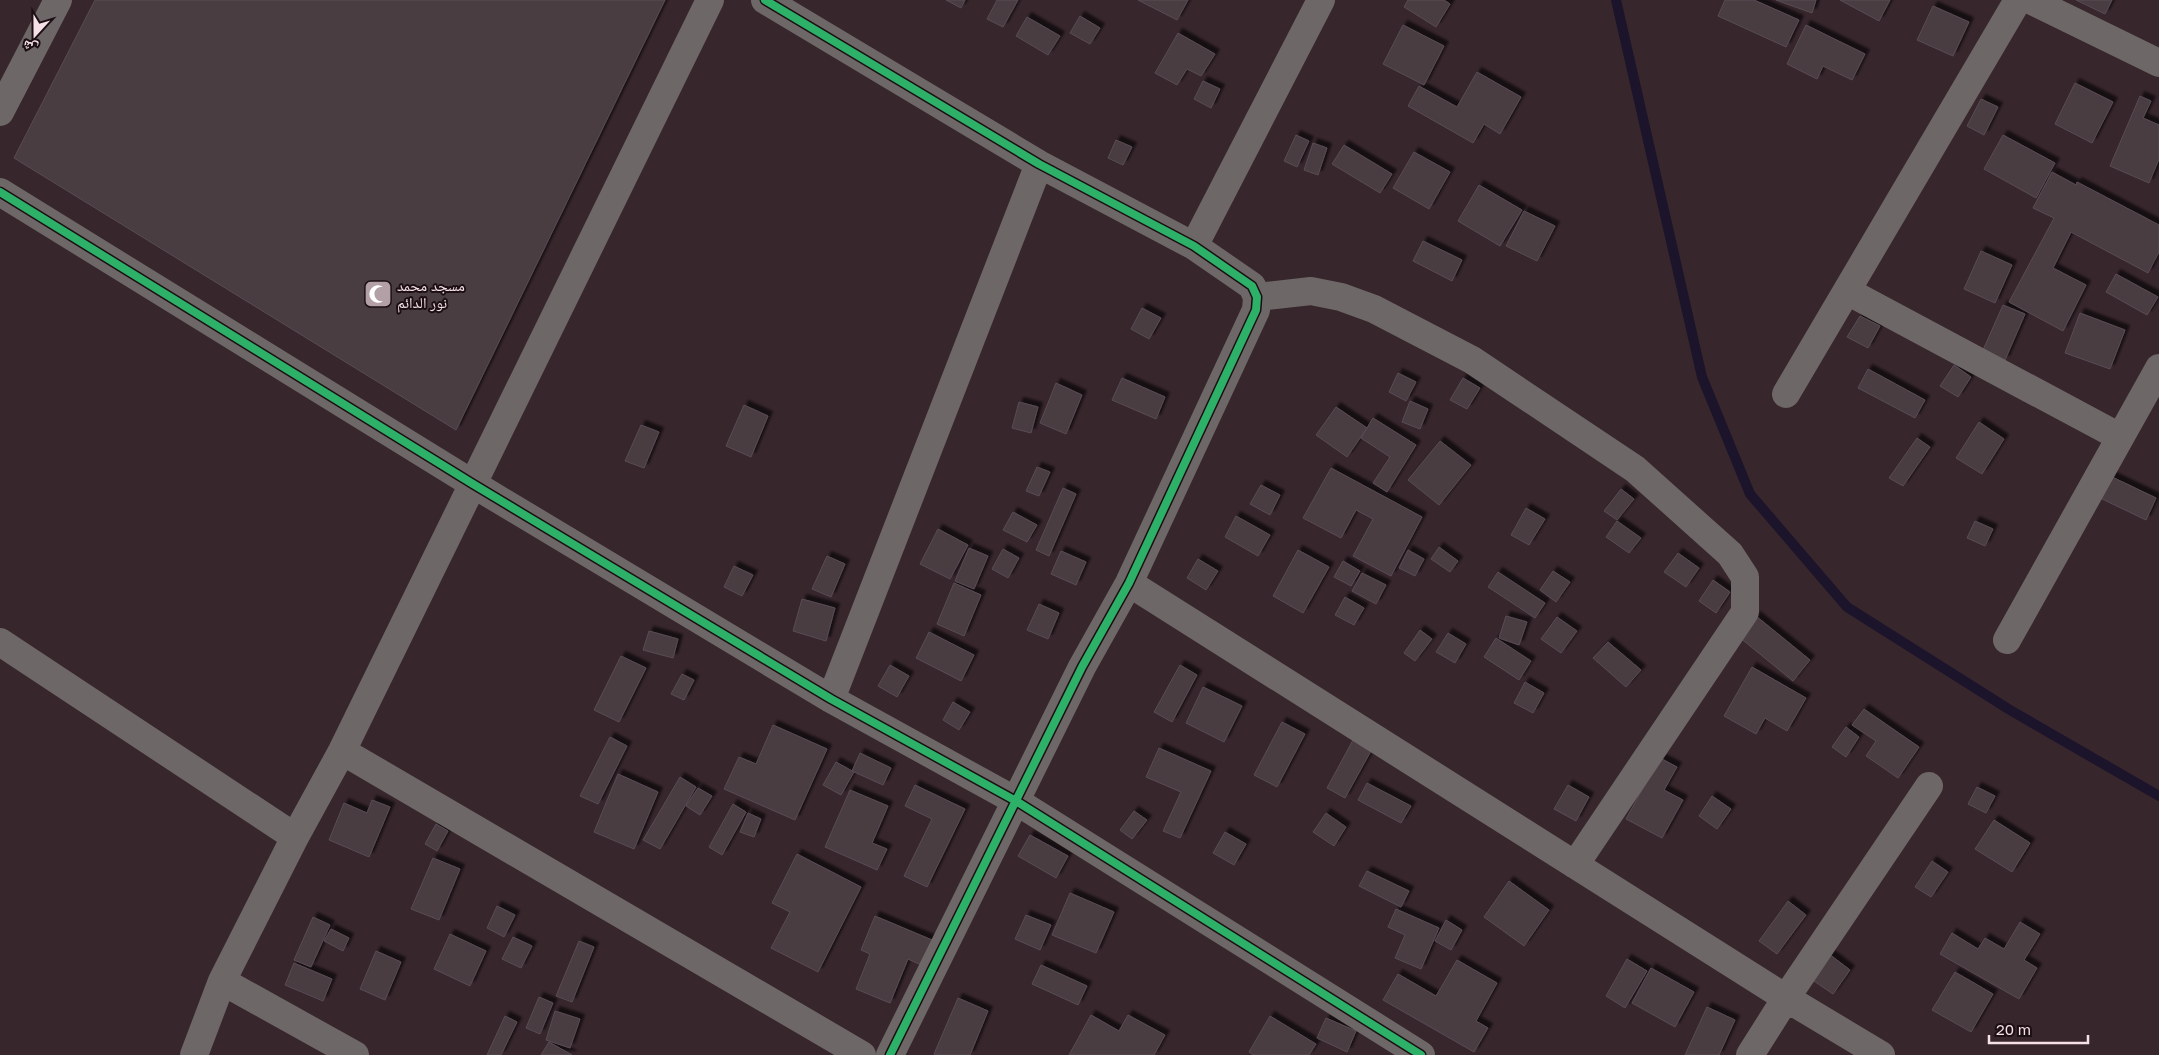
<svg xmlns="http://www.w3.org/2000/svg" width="2159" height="1055" viewBox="0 0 2159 1055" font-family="'Golos Text','Noto Naskh Arabic',sans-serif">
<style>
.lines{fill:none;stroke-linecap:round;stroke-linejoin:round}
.stream{stroke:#1b142b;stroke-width:10}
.building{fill:#483c43;stroke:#594c54;filter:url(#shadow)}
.minor{stroke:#6e6767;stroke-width:28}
.cycleway-casing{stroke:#1c0f13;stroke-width:11}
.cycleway{stroke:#2db169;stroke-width:8}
.labels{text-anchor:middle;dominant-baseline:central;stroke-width:4;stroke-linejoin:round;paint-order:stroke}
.poi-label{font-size:15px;fill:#f5e1e7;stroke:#1c0f13;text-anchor:start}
</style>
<defs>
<filter id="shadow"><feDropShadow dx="4.5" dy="-4.5" stdDeviation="1" flood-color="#0009"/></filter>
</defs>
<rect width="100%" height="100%" fill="#37262c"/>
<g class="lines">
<path class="stream" d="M1616,0L1702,377L1750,494L1847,607L2010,710L2159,796"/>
</g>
<path class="building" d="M95,0H665L456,430L14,158Z
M946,0H965L961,8Z
M997,0H1018L1003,27L987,19Z
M1138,0H1188L1177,20Z
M1408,0H1444L1450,4L1436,27L1404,7Z
M1725,0H1754L1799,20L1786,47L1718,16Z
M1776,0H1816L1812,13Z
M1840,0H1890L1879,21Z
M2076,0H2112L2105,14Z
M1933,6L1969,22L1953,56L1917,40Z
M1080,16L1100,28L1090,44L1070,33Z
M1027,17L1060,36L1048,55L1016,36Z
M1403,25L1444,46L1424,85L1383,64Z
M1806,25L1865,54L1852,80L1823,66L1817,79L1787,64Z
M1178,33L1215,54L1201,76L1187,69L1177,85L1155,73Z
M1477,72L1521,97L1500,134L1484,124L1473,143L1408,106L1419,86L1457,107Z
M1203,81L1220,89L1211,108L1194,99Z
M2075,83L2113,102L2092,143L2055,124Z
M2140,96L2151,101L2143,118L2159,125V159L2149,183L2110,166Z
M1981,99L1998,107L1984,135L1967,126Z
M1296,135L1309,141L1297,167L1284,161Z
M2003,135L2055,163L2036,198L1984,169Z
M1116,140L1132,147L1123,165L1108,158Z
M1313,143L1327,148L1318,175L1304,170Z
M1344,145L1392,174L1380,193L1332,164Z
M1414,152L1450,172L1429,209L1393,188Z
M2052,172L2076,185L2077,182L2159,225V252L2148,273L2071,232L2053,268L2086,285L2063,331L2009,302L2054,218L2033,208Z
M1479,185L1522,210L1500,246L1458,221Z
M1524,211L1555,226L1537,261L1506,246Z
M1423,241L1462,260L1452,281L1413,261Z
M1981,251L2012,265L1995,303L1964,289Z
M2116,274L2158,297L2147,315L2106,292Z
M2003,305L2025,314L2005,360L1983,350Z
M1142,308L1161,318L1149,339L1131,329Z
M2080,313L2125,330L2110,369L2065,353Z
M1860,316L1880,326L1868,348L1847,337Z
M1954,365L1971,377L1958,397L1940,386Z
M1868,369L1925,400L1915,418L1858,388Z
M1398,373L1416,382L1406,401L1389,392Z
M1122,378L1165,397L1156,419L1112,400Z
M1463,378L1480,388L1467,409L1450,400Z
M1056,383L1082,395L1066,434L1040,423Z
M1410,401L1428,409L1420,429L1402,422Z
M1019,402L1038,407L1031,433L1012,428Z
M744,405L768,416L751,457L726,446Z
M1336,407L1367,428L1347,457L1316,435Z
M1373,418L1416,445L1387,492L1373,483L1390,457L1361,438Z
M1979,422L2004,439L1982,474L1956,458Z
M641,425L659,432L644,468L625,461Z
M1917,438L1930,447L1903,486L1889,478Z
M1440,441L1471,465L1439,505L1408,480Z
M1037,467L1050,472L1039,496L1026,491Z
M1331,468L1422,517L1391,576L1353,556L1373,519L1356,510L1341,538L1303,518Z
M2110,476L2156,498L2146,520L2100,498Z
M1261,485L1280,495L1270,515L1250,504Z
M1063,488L1076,494L1049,556L1036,550Z
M1621,489L1634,499L1617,520L1604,511Z
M1526,508L1545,519L1529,545L1511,535Z
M1013,512L1037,525L1027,542L1003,530Z
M1236,516L1270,535L1258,556L1225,537Z
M1617,521L1641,538L1629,553L1606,537Z
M1975,521L1993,529L1985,546L1967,538Z
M938,529L968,545L950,579L920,564Z
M1439,547L1458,561L1450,572L1431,559Z
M969,548L988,556L974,589L955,581Z
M1003,549L1019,558L1008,578L992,569Z
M1298,550L1329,567L1303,613L1273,596Z
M1408,550L1424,559L1415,576L1399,568Z
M1061,551L1086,562L1076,585L1051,574Z
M1678,553L1699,568L1686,587L1664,572Z
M827,556L845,564L831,597L812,589Z
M1198,559L1218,571L1206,590L1187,578Z
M1343,561L1360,571L1351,586L1334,577Z
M734,566L753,575L742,596L724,587Z
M1553,571L1570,582L1556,602L1540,590Z
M1498,572L1545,603L1535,618L1488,587Z
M1362,573L1386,585L1376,604L1352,591Z
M1713,580L1730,592L1716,613L1699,601Z
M954,583L981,595L964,636L937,624Z
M1345,597L1364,608L1354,625L1335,615Z
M802,599L835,608L826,641L793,631Z
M1039,604L1059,613L1048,639L1027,630Z
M1506,616L1527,622L1519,645L1499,638Z
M1756,616L1810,660L1793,681L1739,637Z
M1557,617L1577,631L1561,653L1541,639Z
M1420,630L1432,639L1415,661L1404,653Z
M649,631L678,639L673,658L643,650Z
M929,632L974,655L961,681L916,658Z
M1448,633L1466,644L1455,663L1436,652Z
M1496,638L1531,661L1519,680L1484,657Z
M1608,642L1641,670L1626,687L1593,658Z
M621,656L646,668L619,722L594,710Z
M890,665L909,676L897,697L878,686Z
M1180,665L1197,675L1172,722L1154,712Z
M1752,667L1806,698L1787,731L1765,718L1756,734L1724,716Z
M682,674L694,680L684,700L671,694Z
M1525,682L1544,693L1533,713L1514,703Z
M1203,687L1242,706L1224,742L1186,723Z
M953,702L970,712L959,730L943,720Z
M1864,709L1919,747L1898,778L1866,756L1876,741L1852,725Z
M1282,722L1305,734L1277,787L1254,775Z
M773,725L827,749L795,820L724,789L739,757L756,764Z
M1846,727L1859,737L1846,757L1832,747Z
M610,737L627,746L598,804L580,796Z
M1353,740L1371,751L1345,798L1327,788Z
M1159,748L1211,771L1180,838L1163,831L1181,792L1146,777Z
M860,753L891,768L883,785L852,771Z
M1660,758L1677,767L1664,790L1683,800L1662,838L1626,819Z
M836,762L854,772L841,795L823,785Z
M618,774L658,792L634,849L594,832Z
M680,777L696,787L660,849L643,840Z
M1367,783L1411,806L1401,823L1358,800Z
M915,785L965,809L927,887L904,876L932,819L905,806Z
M1568,785L1589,797L1576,821L1554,809Z
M1977,787L1995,796L1986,813L1968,804Z
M698,788L712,796L700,815L686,806Z
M850,790L888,806L872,843L887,849L877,870L825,847Z
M1712,796L1731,809L1717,829L1699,816Z
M372,800L390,807L369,857L329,840L344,803L367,813Z
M733,804L746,812L722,855L709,847Z
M1134,811L1147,820L1132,839L1120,830Z
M748,813L761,819L754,837L740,832Z
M1326,813L1346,827L1334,846L1313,832Z
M1994,820L2030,843L2012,872L1975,849Z
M436,824L448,831L437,851L425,844Z
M1225,832L1246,844L1234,865L1213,853Z
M1030,835L1068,856L1056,878L1018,856Z
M797,854L861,887L818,972L771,948L790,912L772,903Z
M433,858L460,869L439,920L411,909Z
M1932,861L1948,872L1931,897L1915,887Z
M1367,871L1409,891L1401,907L1359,886Z
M1509,881L1549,910L1524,946L1484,917Z
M1070,893L1114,912L1096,953L1052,935Z
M1788,901L1806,915L1777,954L1759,941Z
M497,906L515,915L504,937L487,928Z
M1396,909L1439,928L1421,969L1395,958L1405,935L1388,927Z
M1026,915L1051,925L1040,950L1015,939Z
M875,916L932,940L921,965L908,959L890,1003L856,989L870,954L861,950Z
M313,917L330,925L311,967L294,960Z
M1446,920L1462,930L1451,950L1435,941Z
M2020,922L2040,934L2024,960L2037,968L2019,999L1940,954L1952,933L1978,949L1985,938L2004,949Z
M331,929L349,938L343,951L324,941Z
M450,934L486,951L470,986L434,969Z
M513,937L532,946L521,968L502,959Z
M579,941L594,947L572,1002L556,996Z
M376,951L401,962L385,1000L360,989Z
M1829,954L1850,970L1833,994L1811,979Z
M1627,959L1647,971L1625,1008L1606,996Z
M1457,960L1497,983L1476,1021L1488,1028L1474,1052L1383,1000L1398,974L1436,996Z
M294,963L332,979L323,1001L285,985Z
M1041,965L1087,986L1078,1005L1032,984Z
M1651,968L1694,992L1675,1027L1632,1003Z
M1955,972L1993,994L1971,1032L1932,1010Z
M539,997L553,1003L540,1034L526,1028Z
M958,998L988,1011L970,1055H936L934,1054Z
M1707,1007L1735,1020L1719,1055H1685Z
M555,1011L580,1019L570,1048L546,1040Z
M1091,1015L1119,1031L1128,1015L1165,1035L1154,1055H1069Z
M505,1016L517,1022L501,1055H487Z
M1270,1016L1316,1044L1309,1055H1253L1249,1052Z
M1326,1018L1356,1031L1347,1052L1317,1038Z
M549,1042L572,1055H541Z"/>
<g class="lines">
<path class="minor" d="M765,0L1039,164L1194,246L1252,286L1257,297L1256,310L1129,583L1082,667L890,1055
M2030,0L2159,63
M0,112L58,0
M0,192L473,484L831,699L1016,801L1421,1055
M1194,246L1321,0
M1847,291L2120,437
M1257,297L1311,291L1341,297L1374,309L1472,360L1635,469L1730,554L1745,577V612L1575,865
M1786,394L2018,0
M1129,583L1786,998L1881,1055
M2007,640L2159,368
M0,642L295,837
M831,699L1039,164
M342,751L862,1055
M222,981L355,1055
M194,1055L222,981L295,837L342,751L710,0
M1750,1055L1786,998L1929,786"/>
<defs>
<path id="cycleway" d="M765,0L1039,164L1194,246L1252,286L1257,297L1256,310L1129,583L1082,667L890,1055
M0,192L473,484L831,699L1016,801L1421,1055"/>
</defs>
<use href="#cycleway" class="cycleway-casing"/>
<use href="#cycleway" class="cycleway"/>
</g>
<defs>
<symbol id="mosque-square" viewBox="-11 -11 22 22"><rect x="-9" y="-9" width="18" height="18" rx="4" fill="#b2a0a6" stroke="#1c0f13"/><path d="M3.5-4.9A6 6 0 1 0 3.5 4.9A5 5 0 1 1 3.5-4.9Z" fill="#fff"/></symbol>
</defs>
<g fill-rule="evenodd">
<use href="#mosque-square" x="362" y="278" width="32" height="32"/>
</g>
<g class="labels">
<g class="poi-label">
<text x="397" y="285">مسجد محمد<tspan x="397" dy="17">نور الدائم</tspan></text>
</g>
</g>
<g transform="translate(35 35) rotate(201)" stroke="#1c0f13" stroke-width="4" paint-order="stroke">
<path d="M0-4L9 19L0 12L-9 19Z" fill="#f5e1e7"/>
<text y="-8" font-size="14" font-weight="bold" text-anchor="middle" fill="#f5e1e7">ش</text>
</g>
<path d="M1989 1035v8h99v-8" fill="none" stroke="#f5e1e7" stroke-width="2.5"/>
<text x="1996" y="1035" font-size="15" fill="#f5e1e7" stroke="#1c0f13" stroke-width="4" paint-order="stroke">20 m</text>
</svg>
